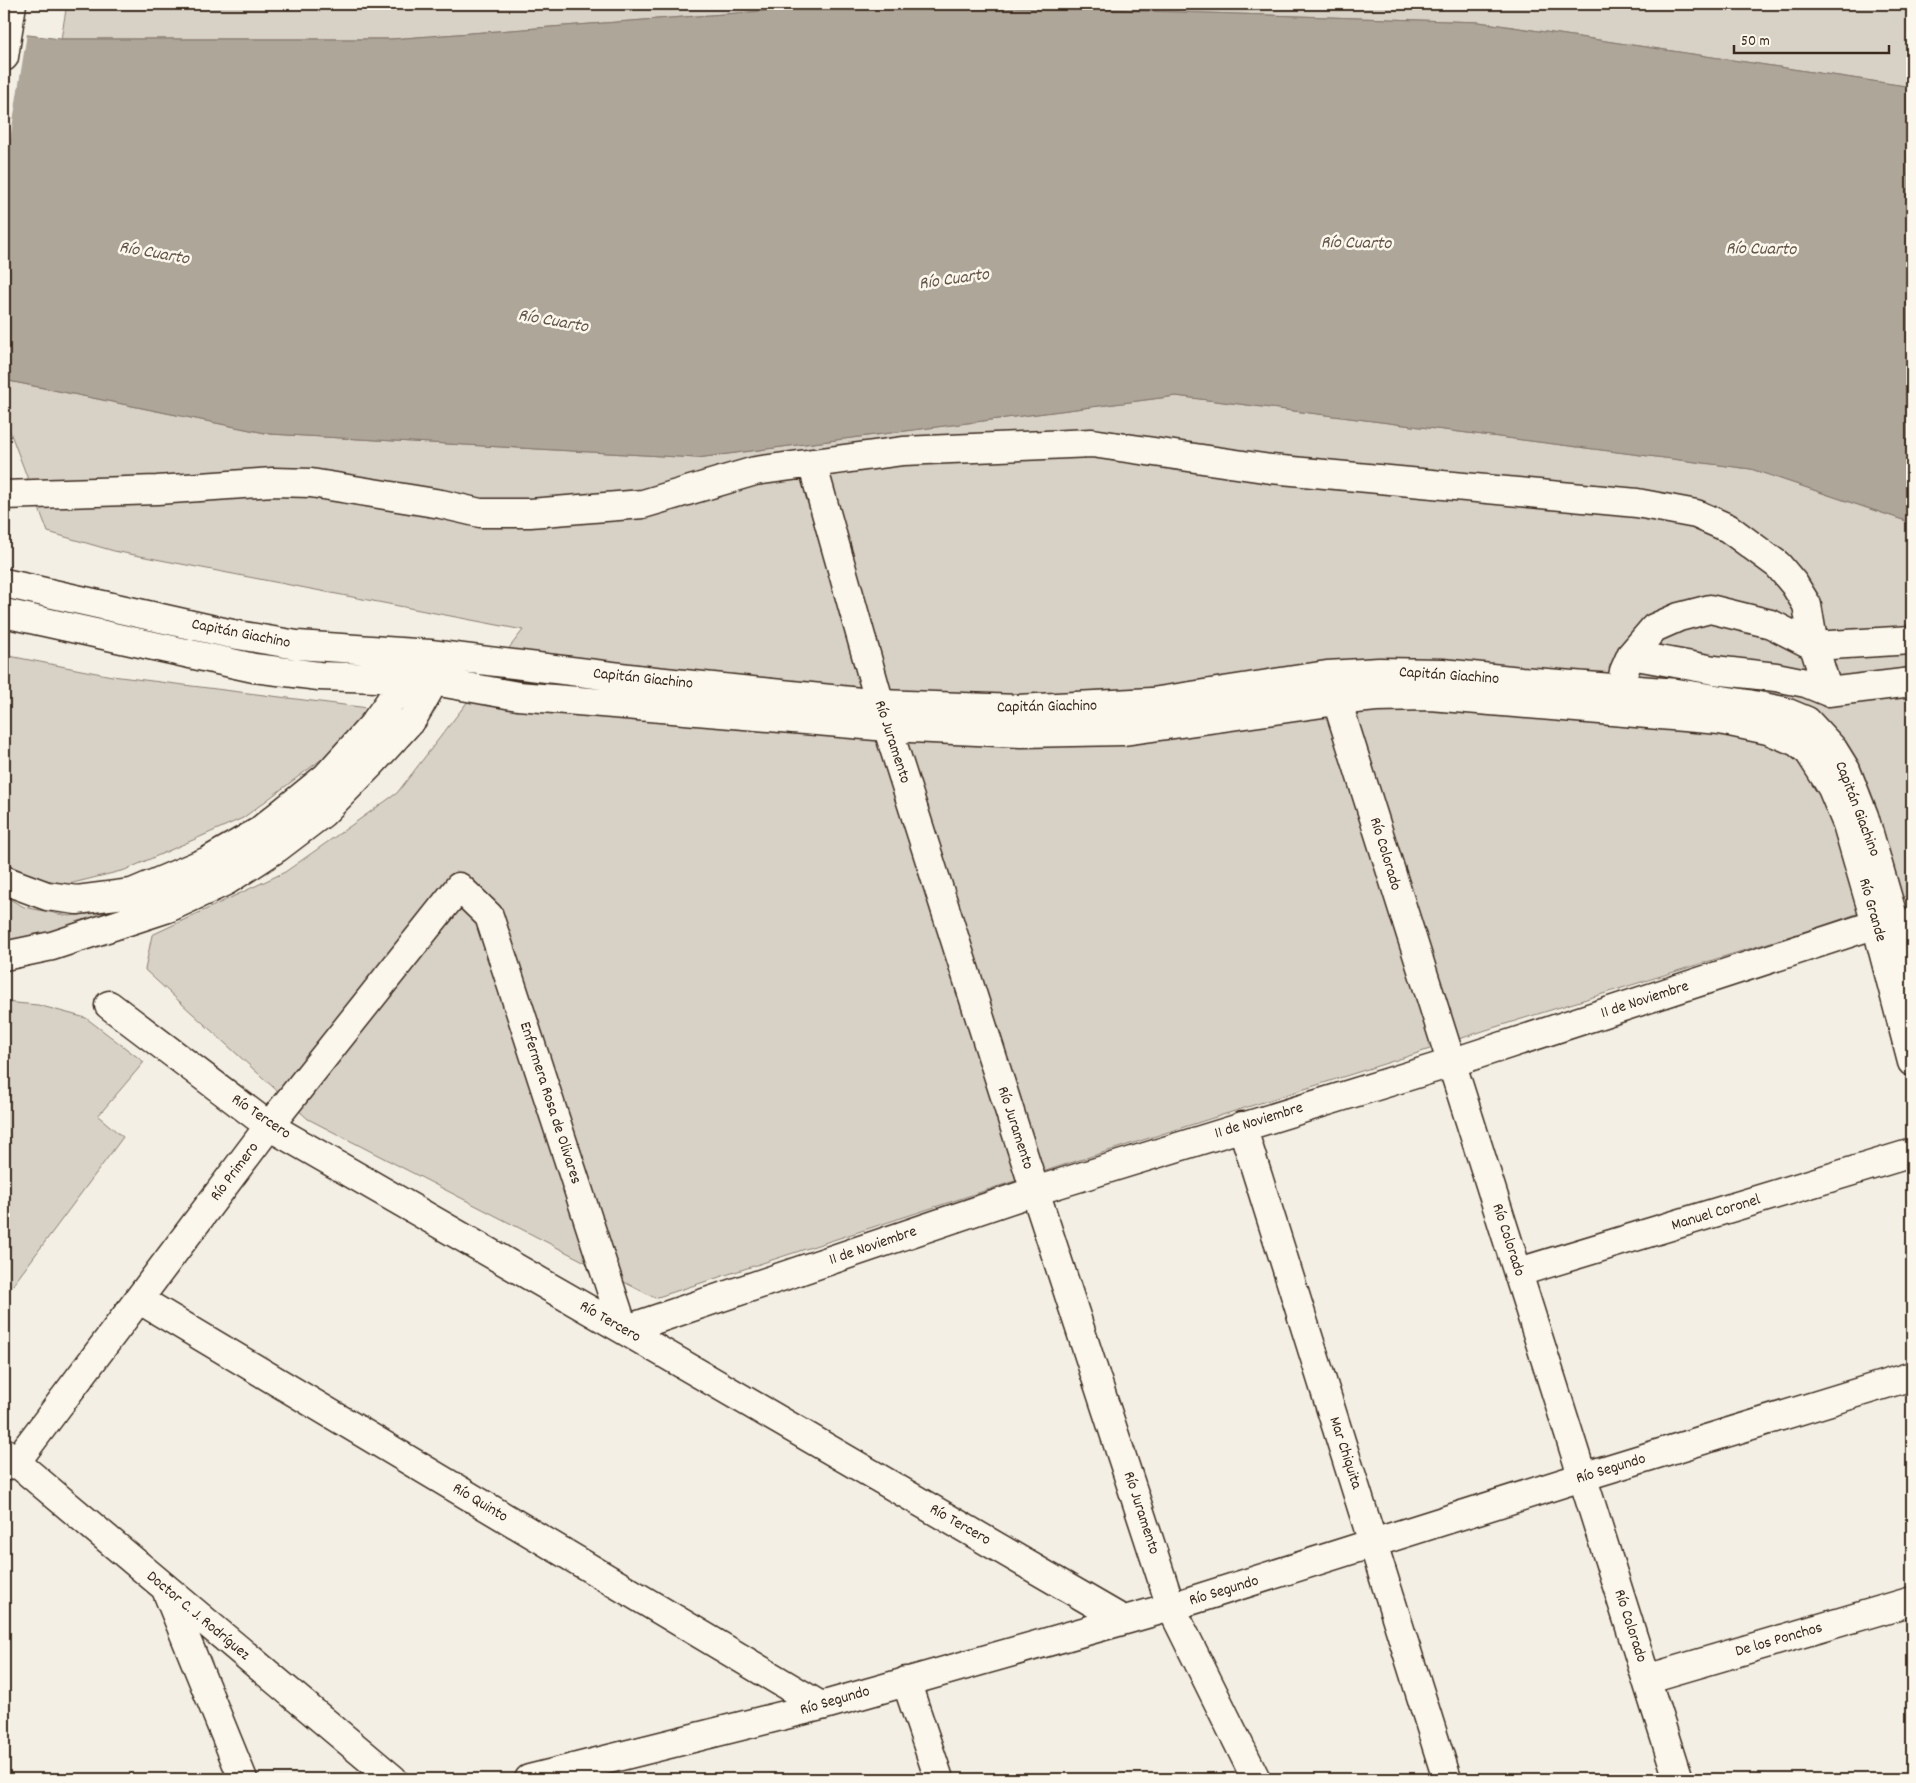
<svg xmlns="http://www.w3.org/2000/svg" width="1916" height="1783" viewBox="0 0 1916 1783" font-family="Dekko,sans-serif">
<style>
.green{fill:#d8d1c6;stroke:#8a7e72}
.water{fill:#afa69a;stroke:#817468}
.pier{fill:#f3efe4}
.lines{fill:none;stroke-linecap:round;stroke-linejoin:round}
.minor-casing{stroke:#3b2a1e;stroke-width:31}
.major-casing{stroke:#3b2a1e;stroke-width:31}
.minor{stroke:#fbf7ec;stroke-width:28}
.major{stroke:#fbf7ec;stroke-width:28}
.labels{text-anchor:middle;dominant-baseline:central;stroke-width:5;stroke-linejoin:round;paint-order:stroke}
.street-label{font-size:16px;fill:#3b2a1e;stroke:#fbf7ec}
.water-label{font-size:18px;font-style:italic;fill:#645549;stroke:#fbf7ec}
</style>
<rect width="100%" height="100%" fill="#f3efe4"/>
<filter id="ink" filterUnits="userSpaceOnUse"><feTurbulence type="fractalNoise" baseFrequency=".02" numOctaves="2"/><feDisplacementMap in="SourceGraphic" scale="10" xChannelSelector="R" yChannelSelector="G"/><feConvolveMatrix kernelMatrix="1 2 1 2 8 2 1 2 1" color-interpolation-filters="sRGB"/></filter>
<g filter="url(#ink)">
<path class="green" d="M67,4H857L391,39H61Z
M933,4H1912V87L1479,22Z
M4,380L270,434L697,458L1176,396L1751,469L1912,523V894L1823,926L1486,1030L1406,1057L1067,1164L655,1298L308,1119L145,970L152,935L285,872L397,793L523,630L114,551L48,532L4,416Z
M4,655L112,676L368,708L322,759L243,818L125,870L69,884L34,878L4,862Z
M198,877L181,897L96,927L4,944V896L24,907L69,916L116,911Z
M4,1002L38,1005L86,1018L144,1062L98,1116L123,1137L4,1297Z"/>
<path class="water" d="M857,4H933L1479,22L1912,87V523L1751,469L1176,396L697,458L270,434L4,380V32L61,39H391Z"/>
<path class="pier" d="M4,30L27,33L4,178Z"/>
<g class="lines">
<defs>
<path id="minor" d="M812,463L880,704L1035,1191L1171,1607L1256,1779
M4,495L157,490L273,482L311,483L441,504L480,513H530L643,504L755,471L903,451L1092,443L1271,469L1637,503L1696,514L1728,528L1778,565L1794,584L1807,605L1814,646L1828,692
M1631,655L1714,670L1776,677L1806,683L1828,692L1912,682
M1337,701L1678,1779
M1617,710L1624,671L1631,655L1654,628L1679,617L1710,609L1771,624L1814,646L1912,640
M109,1005L269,1126L624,1330L1123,1620
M1242,1126L1447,1779
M1519,1272L1912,1153
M140,1300L821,1706
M624,1330L1035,1191L1451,1063L1895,918
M4,1467L16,1462L269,1126L459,887L489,916L624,1330
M1646,1679L1912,1601
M906,1681L939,1779
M529,1779L821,1706L1171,1607L1582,1477L1912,1376"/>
<path id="major" d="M4,57L12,4
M4,583L232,634L297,645L430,654L645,680L880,704L1018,709L1152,702L1327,675L1379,672L1442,673L1521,681L1677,693L1748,704L1783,711L1807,721L1833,749L1846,770L1864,816L1912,982
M4,613L254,668L319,676L406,679L434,681L518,696L888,727L1021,733L1124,731L1337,701L1376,697L1430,696L1720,720L1768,730L1797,742L1809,752L1832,788L1847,824L1876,924L1912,1062
M4,880L47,896L77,900L132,893L208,861L258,832L327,776L373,725L406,679L415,669
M4,956L52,946L168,908L226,881L277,848L323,813L371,764L413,718L434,681L432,665
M4,1452L393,1779
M167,1592L243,1779"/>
</defs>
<use href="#minor" class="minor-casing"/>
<use href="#major" class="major-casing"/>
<use href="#minor" class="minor"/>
<use href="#major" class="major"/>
</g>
</g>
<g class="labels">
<g class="street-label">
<text transform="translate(241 634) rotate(11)">Capitán Giachino</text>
<text transform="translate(1449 676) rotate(4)">Capitán Giachino</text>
<text transform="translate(643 679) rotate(6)">Capitán Giachino</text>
<text transform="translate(1047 707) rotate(-1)">Capitán Giachino</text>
<text transform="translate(892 742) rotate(72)">Río Juramento</text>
<text transform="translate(1857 809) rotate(69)">Capitán Giachino</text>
<text transform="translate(1385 854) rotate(73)">Río Colorado</text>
<text transform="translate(1872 910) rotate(74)">Río Grande</text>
<text transform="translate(1645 1000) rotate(-18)">11 de Noviembre</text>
<text transform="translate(550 1103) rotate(72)">Enfermera Rosa de Olivares</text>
<text transform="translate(261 1117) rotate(34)">Río Tercero</text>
<text transform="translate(1259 1121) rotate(-17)">11 de Noviembre</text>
<text transform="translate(1015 1128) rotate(72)">Río Juramento</text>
<text transform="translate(235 1172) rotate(-53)">Río Primero</text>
<text transform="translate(1716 1213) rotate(-17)">Manuel Coronel</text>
<text transform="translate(1508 1240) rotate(72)">Río Colorado</text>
<text transform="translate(873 1246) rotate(-19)">11 de Noviembre</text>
<text transform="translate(610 1322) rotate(30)">Río Tercero</text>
<text transform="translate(1345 1453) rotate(72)">Mar Chiquita</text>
<text transform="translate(1611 1469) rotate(-17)">Río Segundo</text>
<text transform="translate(480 1503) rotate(31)">Río Quinto</text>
<text transform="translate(1141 1513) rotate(72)">Río Juramento</text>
<text transform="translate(960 1525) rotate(30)">Río Tercero</text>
<text transform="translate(1224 1591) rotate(-17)">Río Segundo</text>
<text transform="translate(198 1616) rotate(40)">Doctor C. J. Rodríguez</text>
<text transform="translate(1630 1626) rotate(72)">Río Colorado</text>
<text transform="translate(1779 1640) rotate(-16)">De los Ponchos</text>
<text transform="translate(835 1701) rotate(-16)">Río Segundo</text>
</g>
<g class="water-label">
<text transform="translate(1356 244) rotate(1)">Río Cuarto</text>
<text transform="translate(1761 250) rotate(1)">Río Cuarto</text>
<text transform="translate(154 254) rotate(10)">Río Cuarto</text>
<text transform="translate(954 280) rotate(-8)">Río Cuarto</text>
<text transform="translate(553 322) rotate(10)">Río Cuarto</text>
</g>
</g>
<rect width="1916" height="1783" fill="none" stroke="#fbf7ec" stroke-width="20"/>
<rect x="10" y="10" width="1896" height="1763" fill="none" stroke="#3b2a1e" stroke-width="2" filter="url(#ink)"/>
<path d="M1734 45v8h155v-8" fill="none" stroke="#3b2a1e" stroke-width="2.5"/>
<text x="1741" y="45" font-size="15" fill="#3b2a1e" stroke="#fbf7ec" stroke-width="4" paint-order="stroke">50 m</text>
</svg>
